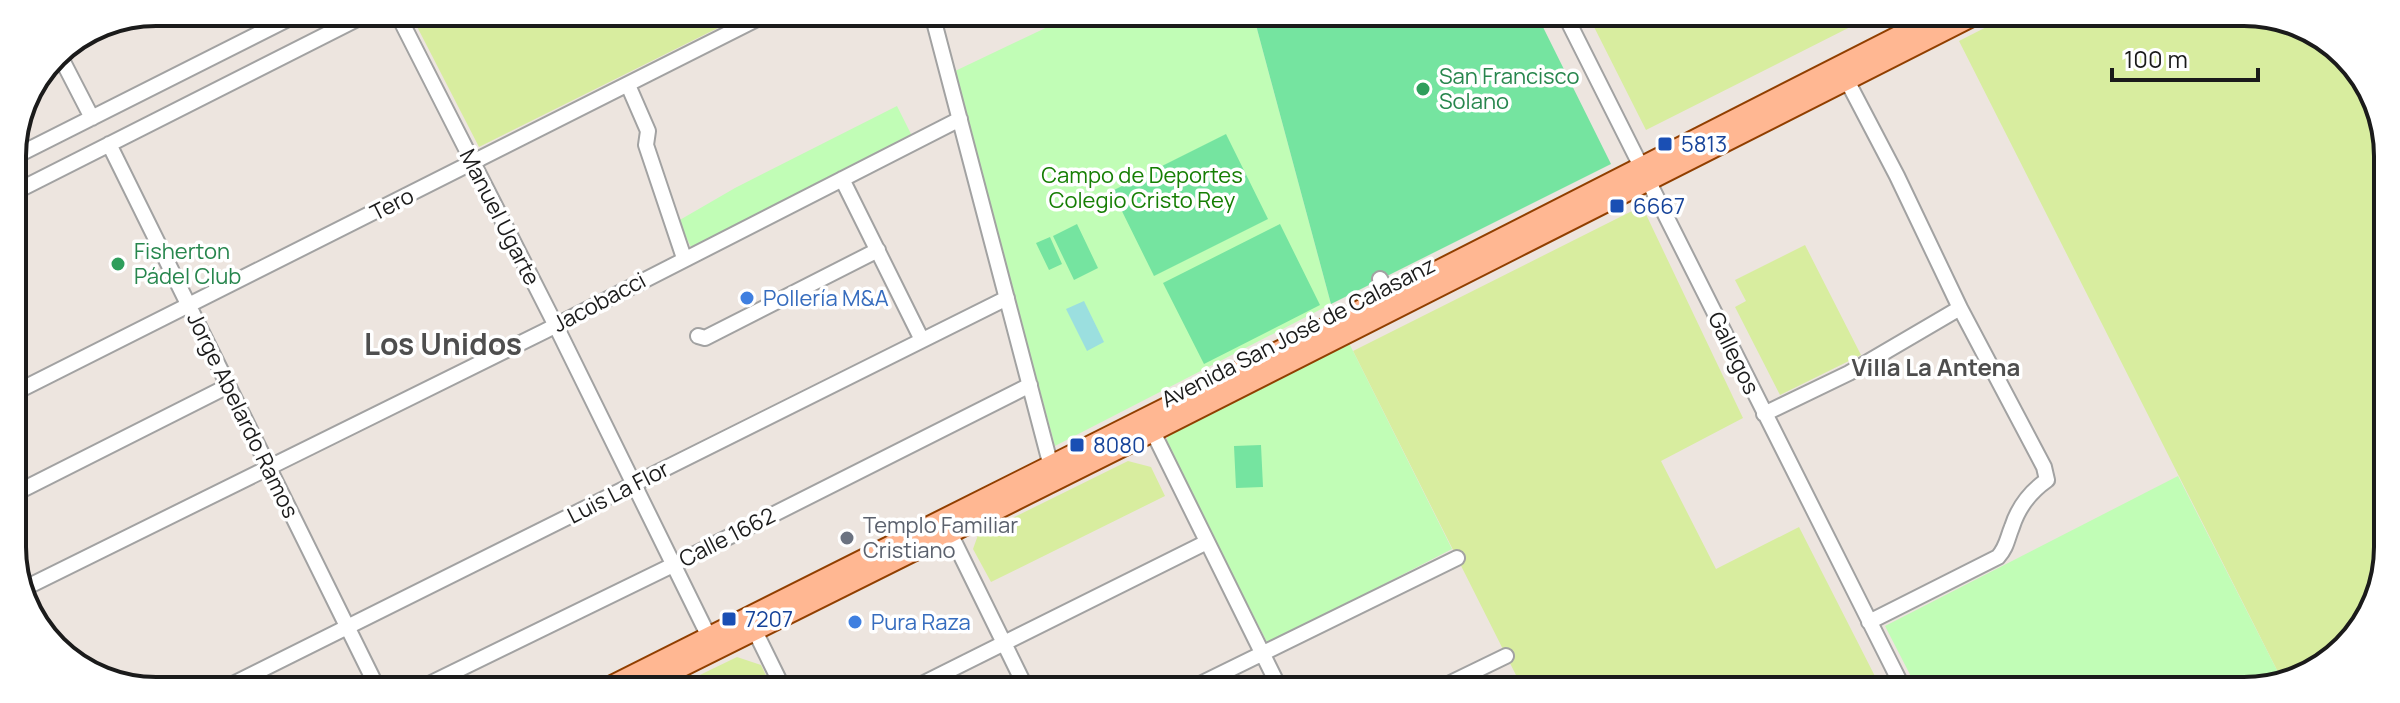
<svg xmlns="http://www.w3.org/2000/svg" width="2400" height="703" viewBox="0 0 2400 703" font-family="Manrope,sans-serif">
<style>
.grass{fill:#d8ed9f}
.park{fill:#c1fdb6}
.pitch{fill:#75e4a0}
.water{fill:#9bdfdf}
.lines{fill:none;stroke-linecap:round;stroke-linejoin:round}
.minor-casing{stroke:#a2a2a2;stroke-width:18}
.major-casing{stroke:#913f00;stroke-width:22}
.minor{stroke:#fff;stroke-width:14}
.major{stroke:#ffb792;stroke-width:18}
.leisure-dot{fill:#2e9e5b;stroke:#fff;stroke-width:3}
.transit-dot{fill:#1a4fb4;stroke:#fff;stroke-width:3}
.shop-dot{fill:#3f7fe0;stroke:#fff;stroke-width:3}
.worship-dot{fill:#6b7280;stroke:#fff;stroke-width:3}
.labels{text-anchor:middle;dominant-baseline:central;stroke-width:7;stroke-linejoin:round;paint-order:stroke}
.leisure-label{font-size:22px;fill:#27864d;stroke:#fff;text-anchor:start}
.transit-label{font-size:22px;fill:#164399;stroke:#fff;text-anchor:start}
.park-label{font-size:22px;fill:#157e03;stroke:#fff}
.street-label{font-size:22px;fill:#1b1b1b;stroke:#fff}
.shop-label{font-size:22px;fill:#366cbe;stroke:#fff;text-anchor:start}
.worship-label{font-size:22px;fill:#5b616d;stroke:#fff;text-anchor:start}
.neighbourhood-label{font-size:24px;font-weight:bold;fill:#4e4e4e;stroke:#fff}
.district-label{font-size:30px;font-weight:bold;fill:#4e4e4e;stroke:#fff}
.rim{fill:none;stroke:#1b1b1b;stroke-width:4}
</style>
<rect width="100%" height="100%" fill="#ede5df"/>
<path class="grass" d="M410,13H748L479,147Z
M1588,15L1872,16L1646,130Z
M2008,16L2281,17L2346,55L2385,129L2383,584L2332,661L2282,680L1959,41Z
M1642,206L1743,418L1661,461L1716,569L1799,527L1882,690L1523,689L1353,351Z
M1805,245L1861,355L1780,395L1735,307L1746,301L1735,280Z
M1128,461L1151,467L1165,496L991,582L973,549L978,535Z
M737,657L761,665L772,688L675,687Z"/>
<path class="park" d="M1075,14H1253L1331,304L1055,446L953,72Z
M897,106L912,136L691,247L678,221L735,188Z
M1349,343L1452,549L1268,644L1169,451C1165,442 1165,438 1172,431Z
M2178,476L2282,680L2253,691L1918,690L1885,626Z"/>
<path class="pitch" d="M1253,14L1537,15L1611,164L1331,304Z
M1226,134L1268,219L1154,276L1112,191Z
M1077,224L1098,268L1074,280L1053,236Z
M1280,224L1320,305L1204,364L1163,283Z
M1050,237L1062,264L1049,270L1036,243Z
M1261,445L1263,487L1236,488L1234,446Z"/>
<path class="water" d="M1084,301L1104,342L1087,351L1066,309Z"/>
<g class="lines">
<defs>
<path id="minor" d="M397,13L555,324L713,645
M932,14L1053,474
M1565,15L1904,690
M58,52L92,118
M1842,71L1897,176L1960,308L2044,467L2047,480C2030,492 2018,508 2012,527C2007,539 2007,547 1998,557L1869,622
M628,85L648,131L646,145L684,258
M109,144L377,687
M12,158L302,12
M842,179L922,340
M13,193L371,12
M1380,279L1389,295
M698,336L705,338L878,250
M14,393L769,13
M1764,414L1849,373L1960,308
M1149,424L1280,689
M14,494L228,386
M947,527L1026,688
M23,589L545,331L960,119
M751,623L783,688
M229,686L1007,298
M423,687L673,565L1030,385
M914,688L1207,542
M1192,688L1457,558
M1438,689L1506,656"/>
<path id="major" d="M608,687L1338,321L1937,16
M642,687L1153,432L1974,16"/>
</defs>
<use href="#minor" class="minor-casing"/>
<use href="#major" class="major-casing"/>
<use href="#minor" class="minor"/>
<use href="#major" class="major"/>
</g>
<g class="leisure-dot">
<circle cx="1423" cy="89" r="8"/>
<circle cx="118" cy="264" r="8"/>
</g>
<g class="transit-dot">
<rect x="1657" y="136" width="16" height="16" rx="4"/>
<rect x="1609" y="198" width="16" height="16" rx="4"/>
<rect x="1069" y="437" width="16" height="16" rx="4"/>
<rect x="721" y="611" width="16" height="16" rx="4"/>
</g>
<g class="shop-dot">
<circle cx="747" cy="298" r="8"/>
<circle cx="855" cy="622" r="8"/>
</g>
<circle class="worship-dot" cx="847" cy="538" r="8"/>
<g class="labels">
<g class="leisure-label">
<text x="1439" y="76">San Francisco<tspan x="1439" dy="25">Solano</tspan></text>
<text x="134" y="251">Fisherton<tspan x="134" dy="25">Pádel Club</tspan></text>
</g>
<g class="transit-label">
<text x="1681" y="144">5813</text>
<text x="1633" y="206">6667</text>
<text x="1093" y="445">8080</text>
<text x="745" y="619">7207</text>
</g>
<g class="park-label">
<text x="1142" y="175">Campo de Deportes<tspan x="1142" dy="25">Colegio Cristo Rey</tspan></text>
</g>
<g class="street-label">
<text transform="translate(392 204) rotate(-27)">Tero</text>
<text transform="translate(500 217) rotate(63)">Manuel Ugarte</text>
<text transform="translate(599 302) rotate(-28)">Jacobacci</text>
<text transform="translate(1298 332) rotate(-27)">Avenida San José de Calasanz</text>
<text transform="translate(1734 353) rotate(64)">Gallegos</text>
<text transform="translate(243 415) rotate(64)">Jorge Abelardo Ramos</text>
<text transform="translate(618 492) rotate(-27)">Luis La Flor</text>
<text transform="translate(727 537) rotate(-27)">Calle 1662</text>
</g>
<g class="shop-label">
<text x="763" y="298">Pollería M&amp;A</text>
<text x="871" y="622">Pura Raza</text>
</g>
<g class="worship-label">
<text x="863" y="525">Templo Familiar<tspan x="863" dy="25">Cristiano</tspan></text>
</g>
<g class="neighbourhood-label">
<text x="1936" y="366">Villa La Antena</text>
</g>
<g class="district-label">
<text x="443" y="343">Los Unidos</text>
</g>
</g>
<path d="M0 0H2400V703H0ZM156 26H2244A130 130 0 0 1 2374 156V547A130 130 0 0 1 2244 677H156A130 130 0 0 1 26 547V156A130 130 0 0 1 156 26Z" fill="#fff" fill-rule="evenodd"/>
<path class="rim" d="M156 26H2244A130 130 0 0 1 2374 156V547A130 130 0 0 1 2244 677H156A130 130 0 0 1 26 547V156A130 130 0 0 1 156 26Z"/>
<path d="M2112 68v12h146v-12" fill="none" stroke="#1b1b1b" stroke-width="4"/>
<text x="2124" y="68" font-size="24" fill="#1b1b1b" stroke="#ffffff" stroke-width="6" paint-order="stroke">100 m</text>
</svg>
